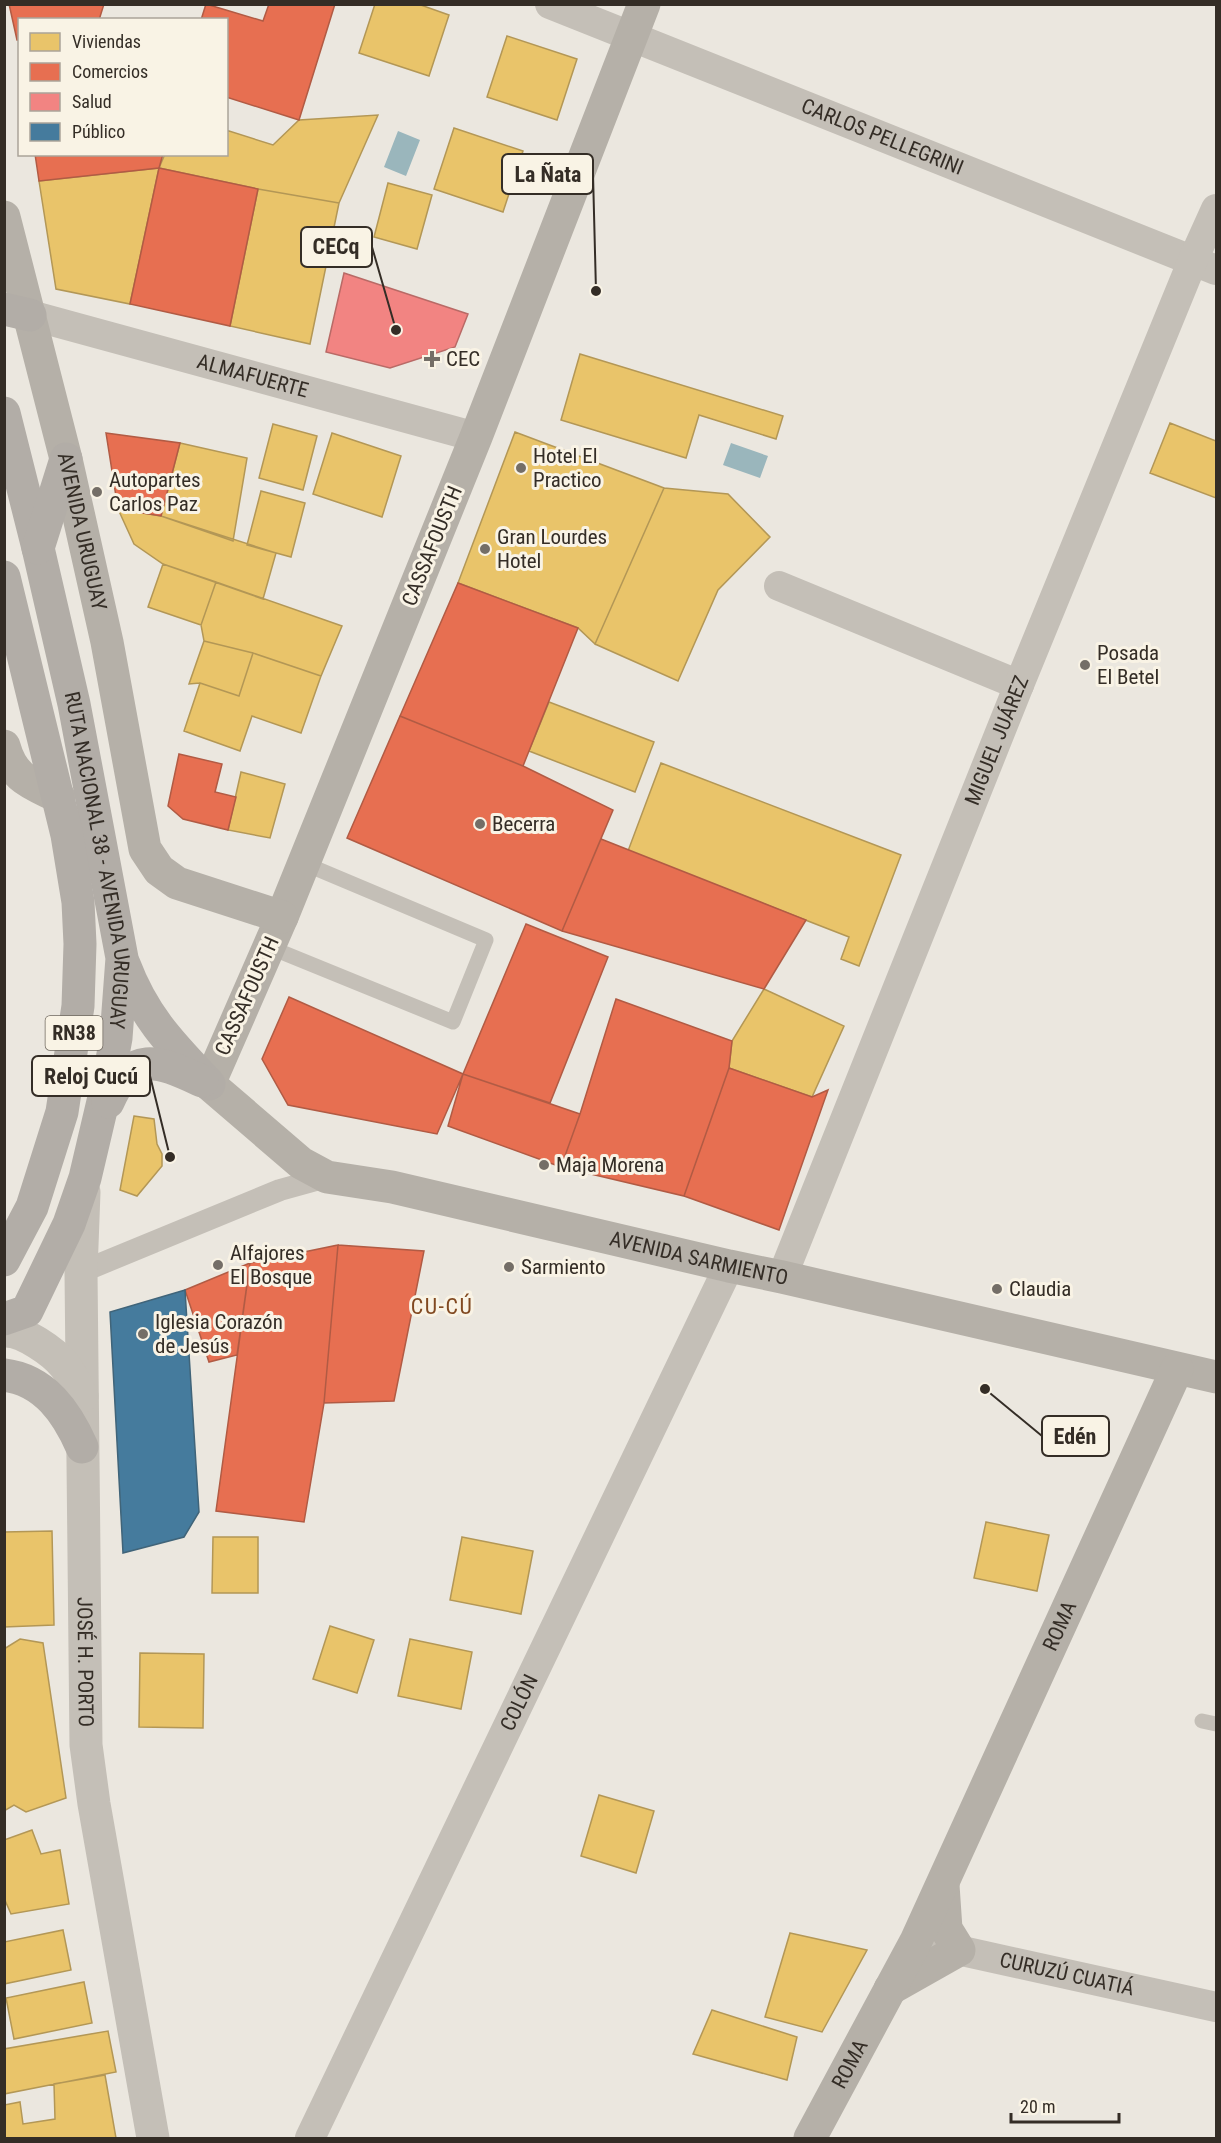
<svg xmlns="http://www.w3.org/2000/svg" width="1221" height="2143" viewBox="0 0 1221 2143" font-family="'Roboto Condensed',sans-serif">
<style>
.water{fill:#9ab6bc}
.homes{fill:#e9c46a;stroke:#b39756;stroke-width:1.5}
.shops{fill:#e76f51;stroke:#b15b44;stroke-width:1.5}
.health{fill:#f28482;stroke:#b96a66;stroke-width:1.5}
.public{fill:#457b9d;stroke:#406479;stroke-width:1.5}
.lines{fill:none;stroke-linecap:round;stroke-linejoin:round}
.service{stroke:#c4bfb7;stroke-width:15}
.pedestrian{stroke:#c4bfb7;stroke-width:22}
.minor{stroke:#c4bfb7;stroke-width:30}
.tertiary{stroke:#c4bfb7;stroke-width:33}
.secondary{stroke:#b5b0a8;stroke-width:33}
.primary{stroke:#b2ada7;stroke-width:33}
.poi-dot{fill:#746e67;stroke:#f9f3e5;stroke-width:2}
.labels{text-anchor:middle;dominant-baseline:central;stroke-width:6;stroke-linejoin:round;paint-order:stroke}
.shield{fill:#f9f3e5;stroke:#6f685f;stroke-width:1.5}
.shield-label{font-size:20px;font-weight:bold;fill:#342d26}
.street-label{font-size:21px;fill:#342d26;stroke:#f9f3e5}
.poi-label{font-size:21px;fill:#342d26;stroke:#f9f3e5;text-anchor:start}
.neighbourhood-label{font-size:22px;letter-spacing:1.5px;fill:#814921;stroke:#f9f3e5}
.leader{fill:none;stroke:#342d26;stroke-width:2}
.callout-dot{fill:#342d26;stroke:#f9f3e5;stroke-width:2}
.callout{fill:#f9f3e5;stroke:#342d26;stroke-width:2}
.callout-label{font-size:22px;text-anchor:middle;font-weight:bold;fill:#342d26}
</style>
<rect width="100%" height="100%" fill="#ebe7df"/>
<path class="water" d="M398,131L420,140L406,176L384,167Z
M731,443L768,456L760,478L723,465Z"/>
<path class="homes" d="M375,4H418L449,15L429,76L359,53Z
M507,36L577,59L557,120L487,97Z
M378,115L339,203L258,189L159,168L165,154H226V130L273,145L299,120Z
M454,128L523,151L503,212L434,189Z
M159,168L130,304L56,289L39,181Z
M388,183L432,195L417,249L374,237Z
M258,189L339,203L310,344L230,326Z
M580,354L783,416L776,439L699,415L686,458L561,420Z
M1170,423L1216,441V498L1150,473Z
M273,424L317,436L303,490L259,478Z
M515,432L664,488L595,644L578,628L458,583Z
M332,433L401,456L382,517L313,494Z
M180,443L247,458L233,541L161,516Z
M664,488L728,494L770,537L718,590L678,681L595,644Z
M261,491L305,503L291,557L247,545Z
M118,509L161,516L276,553L263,599L163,564L134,544Z
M163,564L216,582L201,625L148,607Z
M216,582L342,626L321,676L253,653L204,641L201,625Z
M204,641L253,653L239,696L200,683L189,684Z
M253,653L321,676L301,733L252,716L240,751L184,731L200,683L239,696Z
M549,702L654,742L635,792L529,751Z
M661,763L901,855L859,966L841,959L849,937L628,851Z
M241,772L285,784L270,838L228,830Z
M764,989L844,1026L812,1097L729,1068L732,1041Z
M134,1116L154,1119L157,1144L162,1154V1166L137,1196L120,1190Z
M986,1522L1049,1535L1037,1591L974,1578Z
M52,1531L54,1625L4,1627V1532Z
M213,1537H258V1593H212Z
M462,1537L533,1551L521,1614L450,1600Z
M330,1626L374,1640L357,1693L313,1679Z
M20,1639L43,1643L66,1798L26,1812L14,1805L4,1811V1649Z
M410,1639L472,1652L461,1709L398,1696Z
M140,1653L204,1654L203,1728L139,1727Z
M599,1795L654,1811L636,1873L581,1856Z
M32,1830L41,1854L60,1850L69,1904L11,1914L4,1898V1840Z
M63,1930L71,1970L4,1984V1942Z
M790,1933L867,1950L822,2032L765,2017Z
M84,1982L92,2023L14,2039L6,1998Z
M712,2010L797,2037L787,2080L693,2054Z
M108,2031L116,2072L4,2094V2049Z
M105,2075L116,2138H4V2105L20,2102L23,2124L55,2119L54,2084Z"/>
<path class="shops" d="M9,4H104L99,20H20V40H17Z
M206,4L263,21L269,4H335L299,120L226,97V20H201Z
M35,154H163L159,168L39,181Z
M159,168L258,189L230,326L130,304Z
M106,433L180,443L161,516L118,509Z
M458,583L578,628L523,766L400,716Z
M400,716L523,766L613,810L562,931L347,838Z
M179,754L222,764L215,792L236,797L228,830L183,819L168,806Z
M601,839L806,920L764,989L562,931Z
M526,924L608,957L550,1103L463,1074Z
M289,997L463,1074L437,1134L288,1105L262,1059Z
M616,999L732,1041L729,1068L684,1196L561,1167L580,1114Z
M729,1068L812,1097L828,1090L779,1230L684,1196Z
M463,1074L580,1114L561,1167L448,1126Z
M338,1245L424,1251L394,1401L324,1403Z
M338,1245L324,1403L304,1522L216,1511L250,1263Z
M250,1263L237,1355L209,1362L185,1290Z"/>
<path class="health" d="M344,273L468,314L455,347L390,368L326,352Z"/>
<path class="public" d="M185,1290L199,1512L184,1537L123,1553L110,1312Z"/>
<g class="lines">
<path class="service" d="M269,947L453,1022L486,940L303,863
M1202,1721L1216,1724"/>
<path class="pedestrian" d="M81,1272L280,1190L327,1177"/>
<g class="minor">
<path id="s1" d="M550,4L1216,270"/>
<path id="s2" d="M30,315L476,437"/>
<path d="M779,586L1019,685"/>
<path id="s3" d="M782,1277L1019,685L1193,260L1216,209"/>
<path id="s4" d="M935,1945L1216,2007"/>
<path id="s5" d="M310,2138L729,1266"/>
</g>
<g class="tertiary">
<path id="s6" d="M84,1192L81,1272L86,1745L94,1804L153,2138"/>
<path d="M4,1331C23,1330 54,1352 65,1366C72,1375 76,1386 82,1396"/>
</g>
<g class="secondary">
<path id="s7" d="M644,4L476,437L282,917L209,1084L301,1163L327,1177L392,1187L729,1266L782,1277L1216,1377"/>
<path id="s8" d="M4,217L66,459L107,642L145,849L159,870L177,883L282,917"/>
<path d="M4,746C13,779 31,783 59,797"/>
<path d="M890,1989L959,1950L946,1929L943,1885"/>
<path id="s9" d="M810,2138L916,1941L1177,1369"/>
</g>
<g class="primary">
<path d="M4,309L30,315"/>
<path id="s10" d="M4,413L38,548L74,704L122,958L116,1038L109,1076L85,1178L69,1224L27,1311L4,1319"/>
<path d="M38,548L66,459"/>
<path d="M4,577L67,835L78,902L80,944L78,1006L62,1112L32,1207L4,1260"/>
<path d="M124,964C144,1017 171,1044 209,1084"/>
<path d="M108,1102C132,1048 158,1061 202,1081"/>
<path d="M4,1375C45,1380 67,1413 82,1447"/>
</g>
</g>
<g class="poi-dot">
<path d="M429 350h6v6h6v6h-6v6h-6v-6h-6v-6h6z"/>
<circle cx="521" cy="468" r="6"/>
<circle cx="97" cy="492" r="6"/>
<circle cx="485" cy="549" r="6"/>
<circle cx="1085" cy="665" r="6"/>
<circle cx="480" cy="824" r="6"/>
<circle cx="544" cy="1165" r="6"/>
<circle cx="218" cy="1265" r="6"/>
<circle cx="509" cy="1267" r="6"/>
<circle cx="997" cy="1289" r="6"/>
<circle cx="143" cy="1334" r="6"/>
</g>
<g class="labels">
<rect class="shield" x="45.5" y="1016" width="57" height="34" rx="4.5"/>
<g class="shield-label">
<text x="74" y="1033">RN38</text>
</g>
<g class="street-label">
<text stroke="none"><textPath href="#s1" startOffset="358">CARLOS PELLEGRINI</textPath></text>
<text stroke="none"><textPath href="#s2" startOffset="231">ALMAFUERTE</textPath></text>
<text stroke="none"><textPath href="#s8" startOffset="324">AVENIDA URUGUAY</textPath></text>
<text transform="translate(432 546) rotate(-68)">CASSAFOUSTH</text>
<text stroke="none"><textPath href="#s3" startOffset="578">MIGUEL JUÁREZ</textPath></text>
<text stroke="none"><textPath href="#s10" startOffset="458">RUTA NACIONAL 38 - AVENIDA URUGUAY</textPath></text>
<text transform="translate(247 996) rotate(-66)">CASSAFOUSTH</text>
<text stroke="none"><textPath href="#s7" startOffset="1696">AVENIDA SARMIENTO</textPath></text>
<text stroke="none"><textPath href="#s9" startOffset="570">ROMA</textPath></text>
<text stroke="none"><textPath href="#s6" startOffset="470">JOSÉ H. PORTO</textPath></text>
<text stroke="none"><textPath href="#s5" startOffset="483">COLÓN</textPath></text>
<text stroke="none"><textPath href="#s4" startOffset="135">CURUZÚ CUATIÁ</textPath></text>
<text stroke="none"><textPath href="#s9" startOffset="84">ROMA</textPath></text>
</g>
<g class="poi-label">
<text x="446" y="359">CEC</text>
<text x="533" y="456">Hotel El<tspan x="533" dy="24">Practico</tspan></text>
<text x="109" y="480">Autopartes<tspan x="109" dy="24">Carlos Paz</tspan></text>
<text x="497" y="537">Gran Lourdes<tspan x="497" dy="24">Hotel</tspan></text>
<text x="1097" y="653">Posada<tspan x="1097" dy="24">El Betel</tspan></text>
<text x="492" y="824">Becerra</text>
<text x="556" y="1165">Maja Morena</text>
<text x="230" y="1253">Alfajores<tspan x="230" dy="24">El Bosque</tspan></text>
<text x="521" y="1267">Sarmiento</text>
<text x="1009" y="1289">Claudia</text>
<text x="155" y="1322">Iglesia Corazón<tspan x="155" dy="24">de Jesús</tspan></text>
</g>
<g class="neighbourhood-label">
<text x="442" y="1306">CU-CÚ</text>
</g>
</g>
<path class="leader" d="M596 291L593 174M396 330L372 247M170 1157L150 1076M985 1389L1042 1436"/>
<g class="callout-dot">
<circle cx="596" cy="291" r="6"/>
<circle cx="396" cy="330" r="6"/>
<circle cx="170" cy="1157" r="6"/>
<circle cx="985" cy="1389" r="6"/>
</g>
<g class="callout">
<rect x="502" y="154" width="91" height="40" rx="6"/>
<rect x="301" y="227" width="71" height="40" rx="6"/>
<rect x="32" y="1056" width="118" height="40" rx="6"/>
<rect x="1042" y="1416" width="67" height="40" rx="6"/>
</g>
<g class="callout-label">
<text x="548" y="182">La Ñata</text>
<text x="336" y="254">CECq</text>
<text x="91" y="1084">Reloj Cucú</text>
<text x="1075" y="1444">Edén</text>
</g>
<rect width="1221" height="2143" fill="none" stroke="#342d26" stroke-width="12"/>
<rect x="18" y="18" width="210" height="138" fill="#f9f3e5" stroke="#aaa499" stroke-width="1.5"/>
<rect x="30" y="33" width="30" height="18" fill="#e9c46a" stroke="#aaa499" stroke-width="1.5"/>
<text x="72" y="48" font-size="18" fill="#342d26">Viviendas</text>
<rect x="30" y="63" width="30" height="18" fill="#e76f51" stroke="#aaa499" stroke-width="1.5"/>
<text x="72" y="78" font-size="18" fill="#342d26">Comercios</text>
<rect x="30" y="93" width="30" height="18" fill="#f28482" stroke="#aaa499" stroke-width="1.5"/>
<text x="72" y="108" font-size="18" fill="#342d26">Salud</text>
<rect x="30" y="123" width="30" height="18" fill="#457b9d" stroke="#aaa499" stroke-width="1.5"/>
<text x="72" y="138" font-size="18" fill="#342d26">Público</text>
<path d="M1011 2113v9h108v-9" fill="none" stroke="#342d26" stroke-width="3"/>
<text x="1020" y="2113" font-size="18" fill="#342d26" stroke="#f9f3e5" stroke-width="4.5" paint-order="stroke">20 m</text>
</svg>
